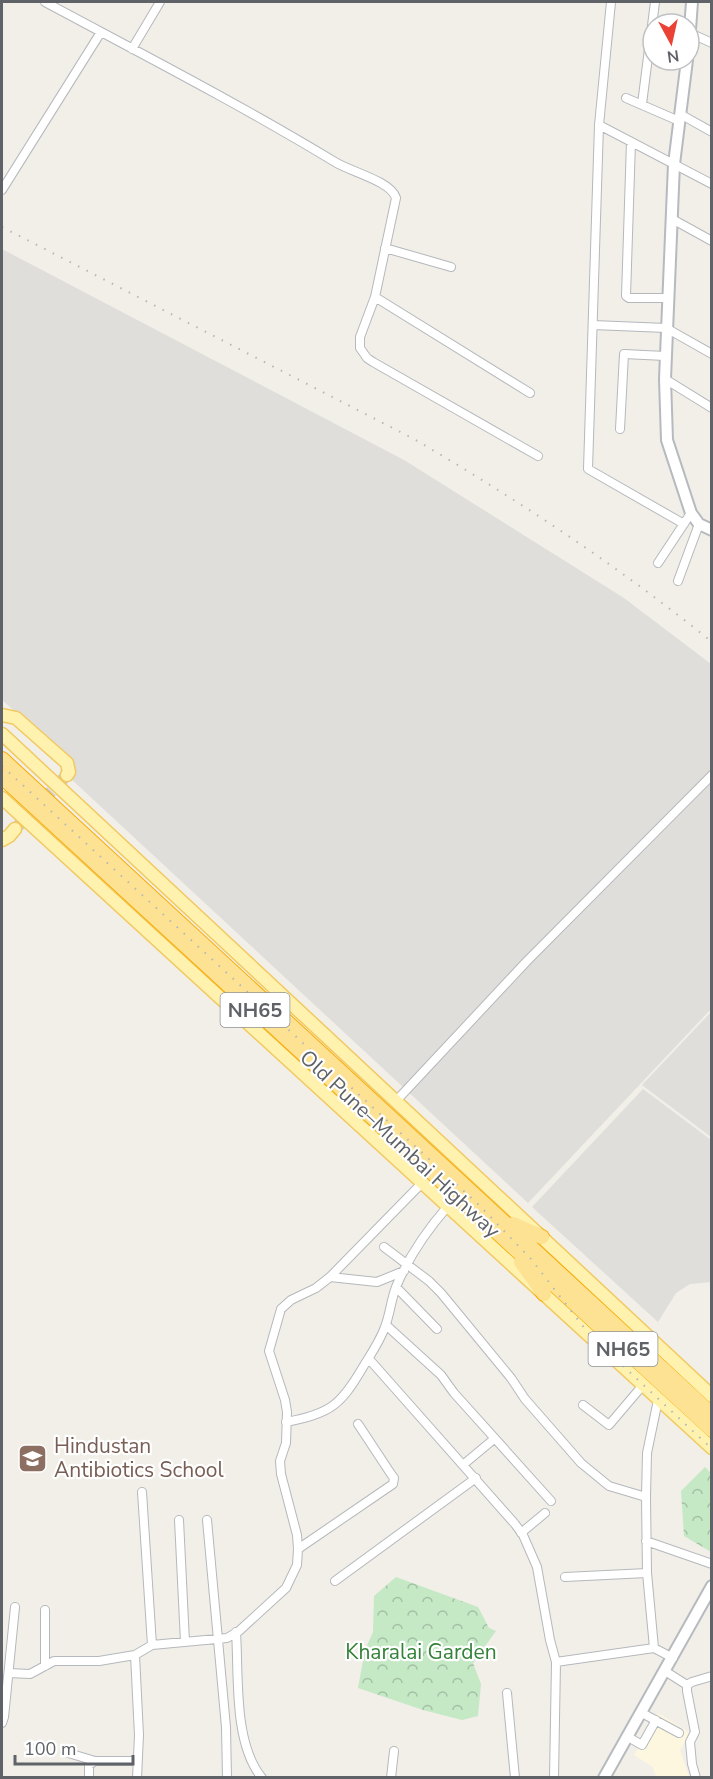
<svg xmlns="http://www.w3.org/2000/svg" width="713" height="1779" viewBox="0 0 713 1779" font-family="'Nunito Sans',sans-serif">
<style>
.commercial{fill:#fef7e0}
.industrial{fill:#e0deda}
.forest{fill:url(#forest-crowns)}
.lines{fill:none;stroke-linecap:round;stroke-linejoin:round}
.primary-tunnel{stroke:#ccccc8;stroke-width:12;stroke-dasharray:12 6;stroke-linecap:butt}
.street-casing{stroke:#b5b8bc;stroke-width:10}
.secondary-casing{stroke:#b6babf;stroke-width:14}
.primary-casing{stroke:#f2c960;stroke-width:15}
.highway-casing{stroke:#f9ab00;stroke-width:16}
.street{stroke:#fff;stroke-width:8}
.secondary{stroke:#fff;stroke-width:10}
.primary{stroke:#fff2af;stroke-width:12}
.highway{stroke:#fde293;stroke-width:14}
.rail{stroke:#b6b7b8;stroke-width:2;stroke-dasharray:1.5 8;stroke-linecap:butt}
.labels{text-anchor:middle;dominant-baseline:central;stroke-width:4.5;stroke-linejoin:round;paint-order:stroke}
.shield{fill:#fff;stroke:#8f9295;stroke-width:1.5}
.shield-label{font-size:20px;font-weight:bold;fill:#5f6368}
.street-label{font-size:21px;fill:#5f6368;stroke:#fff}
.education-label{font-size:21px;fill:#785e54;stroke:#fff;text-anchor:start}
.park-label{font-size:21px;fill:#348238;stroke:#fff}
</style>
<defs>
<pattern id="forest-crowns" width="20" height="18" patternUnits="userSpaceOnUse" patternTransform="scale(1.5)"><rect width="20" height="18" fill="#c5e8c5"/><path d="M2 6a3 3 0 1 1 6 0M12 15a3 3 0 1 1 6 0" fill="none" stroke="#a3c0a4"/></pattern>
</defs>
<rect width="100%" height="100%" fill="#f1efe8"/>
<path class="commercial" d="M658,1713L690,1733L680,1750L689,1777H656L653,1767L634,1755Z"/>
<path class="industrial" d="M2,249L404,460L624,598L711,664V1009L528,1203L70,778L72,762L2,700Z
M711,1012V1137L642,1085Z
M643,1089L711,1140V1282L690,1284L676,1293L658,1322L532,1207Z"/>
<path class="forest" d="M705,1467L711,1473V1552L684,1536L681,1491Z
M396,1577L478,1607L489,1628L496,1631L473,1663L481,1684L478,1716L462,1720L423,1710L358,1688L365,1650L373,1632L374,1596Z"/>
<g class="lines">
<path class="primary-tunnel" d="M18,826L67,775"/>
<defs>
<path id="street" d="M45,2C142,54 241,105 335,162C351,172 391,181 396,198L375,297L360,337V348L367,358L373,362L538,456
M611,2L599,125L588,469L684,524
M690,33L712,43
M132,49L160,2
M626,98L679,121
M642,104L655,2
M680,114L712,132
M599,125L712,184
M631,142L626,296L629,298H668
M2,190L101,32
M672,219L712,241
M385,248L451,267
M375,297L530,393
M593,325L666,328L712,354
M665,379L712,408
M620,429L624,354L665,356
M658,563L691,513
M678,581L699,524
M396,1101L527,961L712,775
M384,1247L429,1281L441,1293L511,1378L525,1399L581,1463L609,1486L646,1497
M330,1277L377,1282L404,1271
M396,1287L437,1329
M386,1325L441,1375L454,1393L551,1501
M369,1359L515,1524L523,1535L537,1567L550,1640L556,1662L554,1778
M658,1400L647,1453L646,1497L647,1573L654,1648L673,1658
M583,1405L609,1425L643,1385
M286,1422C330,1414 341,1405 363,1367C371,1354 380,1341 385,1327C390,1314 391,1300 396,1287C408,1258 427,1230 448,1206
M464,1464L494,1439
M142,1492L152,1645
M179,1520L185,1642
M207,1520L226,1727L227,1778
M521,1533L545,1513
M646,1541L712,1564
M298,1549L393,1484L394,1478L391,1474L358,1424
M565,1577L647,1573
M335,1581L476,1478
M236,1632C239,1675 233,1743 262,1778
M135,1655L139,1735L137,1778
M556,1662L654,1648
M45,1666V1610
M665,1671L687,1685
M9,1673L30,1674L54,1661H99L135,1655L152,1645L227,1638L239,1631L286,1588L297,1565L298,1549L297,1535L281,1474L280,1461L286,1443L287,1412L285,1400L269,1351L281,1309L291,1300L316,1288L330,1277L422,1183
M507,1693L515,1778
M642,1713L679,1733
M2,1723L4,1717L15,1607
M628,1737L642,1745L656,1720
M65,1752L95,1761
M89,1778V1765L95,1761H137
M391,1778L394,1751
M696,1778L692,1764L690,1742L695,1732L687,1691V1685L692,1682L712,1676"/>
<path id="secondary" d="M689,43L692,2
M687,60L674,164L665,379L667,440L691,513L699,524L712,530
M604,1778L712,1586"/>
<path id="primary" d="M2,715L16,718L67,763L69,772L67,775
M2,734L712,1396
M2,798L712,1448
M2,840L9,836L15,829"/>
<path id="highway" d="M2,759L712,1414
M2,777L712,1430
M513,1224L542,1237
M521,1262L544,1294"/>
</defs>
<use href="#street" class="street-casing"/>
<use href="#secondary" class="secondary-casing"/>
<use href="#primary" class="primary-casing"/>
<use href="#highway" class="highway-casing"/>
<use href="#street" class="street"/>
<use href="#secondary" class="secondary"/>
<use href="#primary" class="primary"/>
<use href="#highway" class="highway"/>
<path class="rail" d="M2,227L414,439C518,500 618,566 712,642
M2,766L480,1206L531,1259L589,1334L712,1449"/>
</g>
<defs>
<symbol id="school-square" viewBox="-11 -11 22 22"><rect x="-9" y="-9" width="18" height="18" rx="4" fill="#8d6e63" stroke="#fff"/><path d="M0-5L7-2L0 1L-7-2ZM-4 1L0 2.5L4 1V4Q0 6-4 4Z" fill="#fff"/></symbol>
</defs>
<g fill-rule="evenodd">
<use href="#school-square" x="16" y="1442" width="33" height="33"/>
</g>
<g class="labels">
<g class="shield">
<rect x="220.5" y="993" width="69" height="34" rx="4.5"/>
<rect x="588.5" y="1332" width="69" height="34" rx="4.5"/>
</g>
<g class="shield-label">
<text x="255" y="1010">NH65</text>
<text x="623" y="1349">NH65</text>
</g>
<g class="street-label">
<text transform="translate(400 1144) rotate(43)">Old Pune–Mumbai Highway</text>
</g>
<g class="education-label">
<text x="54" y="1446">Hindustan<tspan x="54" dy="24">Antibiotics School</tspan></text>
</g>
<g class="park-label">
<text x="421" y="1652">Kharalai Garden</text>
</g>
</g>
<rect width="713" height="1779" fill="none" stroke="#5f6368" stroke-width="6"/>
<g transform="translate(671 42) rotate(172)"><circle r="28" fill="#ffffff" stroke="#bfc1c3" stroke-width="1.5"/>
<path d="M0-4.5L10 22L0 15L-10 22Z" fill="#ea4335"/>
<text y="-9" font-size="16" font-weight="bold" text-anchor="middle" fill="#5f6368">N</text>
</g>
<path d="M15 1755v9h118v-9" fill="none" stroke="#5f6368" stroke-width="3"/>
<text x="24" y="1755" font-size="18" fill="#5f6368" stroke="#ffffff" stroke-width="4.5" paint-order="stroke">100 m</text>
</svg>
